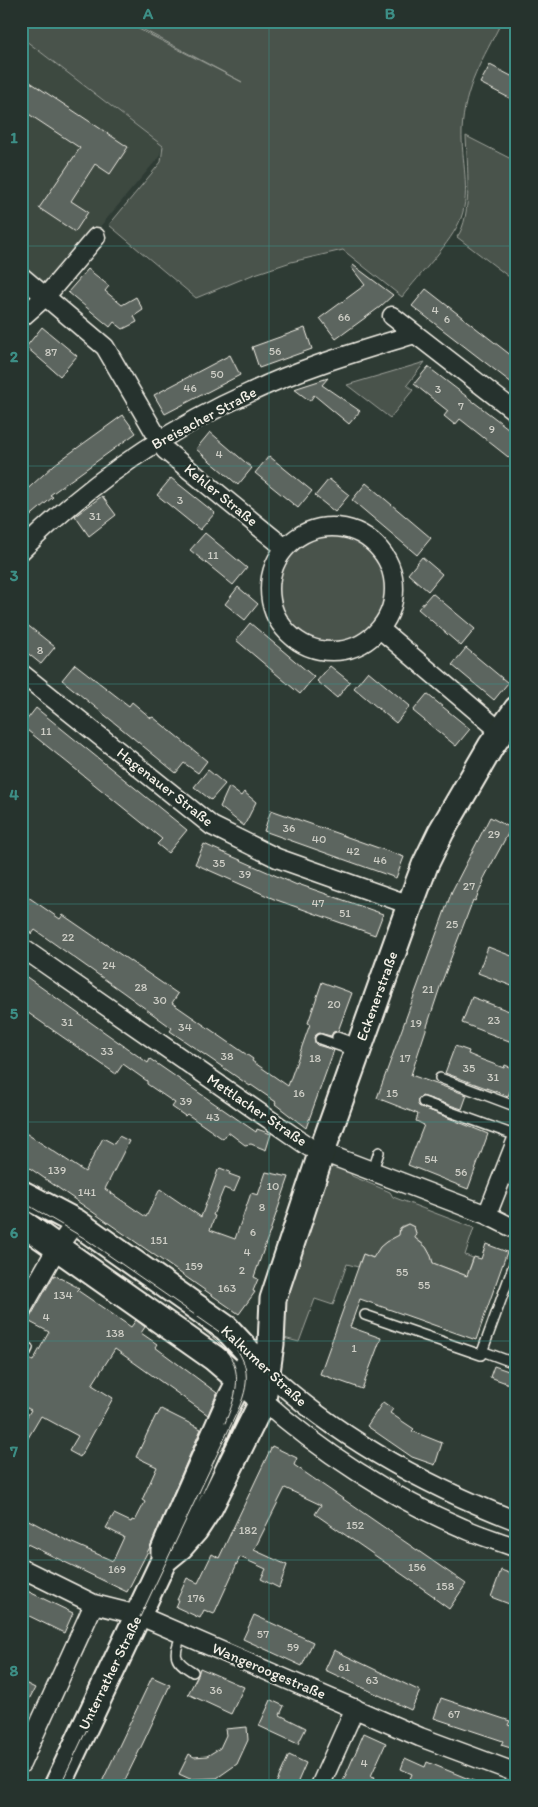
<svg xmlns="http://www.w3.org/2000/svg" width="538" height="1807" viewBox="0 0 538 1807" font-family="Itim,sans-serif">
<style>
.built{fill:#3c4841}
.green{fill:#48524c;stroke:#9ea29a}
.building{fill:#5c655e;stroke:#f4f1e8}
.lines{fill:none;stroke-linecap:round;stroke-linejoin:round}
.lane-casing{stroke:#f4f1e8;stroke-width:12}
.street-casing{stroke:#f4f1e8;stroke-width:21}
.secondary-casing{stroke:#f4f1e8;stroke-width:29}
.lane{stroke:#26332d;stroke-width:9}
.street{stroke:#26332d;stroke-width:18}
.secondary{stroke:#26332d;stroke-width:25}
.tram{stroke:#f4f1e8;stroke-width:1}
.grid{fill:none;stroke:#3d8f86;stroke-width:1;stroke-opacity:0.55}
.labels{text-anchor:middle;dominant-baseline:central;stroke-width:4.5;stroke-linejoin:round;paint-order:stroke}
.number-label{font-size:12px;fill:#cecec6}
.street-label{font-size:15px;fill:#f4f1e8;stroke:#26332d}
.neatline{fill:none;stroke:#3d8f86;stroke-width:2}
.grid-label{font-size:16px;text-anchor:middle;font-weight:bold;fill:#3d8f86}
</style>
<rect width="100%" height="100%" fill="#2e3b34"/>
<filter id="ink" filterUnits="userSpaceOnUse"><feTurbulence type="fractalNoise" baseFrequency=".02" numOctaves="2"/><feDisplacementMap in="SourceGraphic" scale="10" xChannelSelector="R" yChannelSelector="G"/><feConvolveMatrix kernelMatrix="1 2 1 2 8 2 1 2 1" color-interpolation-filters="sRGB"/></filter>
<g filter="url(#ink)">
<path class="built" d="M21,37L163,146L159,157L43,294L21,311Z"/>
<path class="green" d="M21,21H123L242,82L127,21H502C483,59 464,87 462,131C461,158 471,192 461,218C452,242 419,275 402,297L343,250L291,262L252,275L196,298L109,225L161,162L163,146L21,37Z
M466,136L517,162V283L457,237C473,217 467,161 466,136Z
M425,362L407,385L413,390L390,418L347,385Z
M278 589a55 55 0 1 1 110 0a55 55 0 1 1-110 0Z
M336,1166L349,1171L352,1176L390,1192L393,1197L474,1228L465,1255L473,1258L467,1276L433,1263C430,1252 425,1243 414,1238L416,1233L414,1227L408,1224L402,1226L399,1230L400,1237C387,1239 379,1246 374,1258L363,1254L358,1267L347,1264L333,1305L315,1299L299,1342L280,1337L287,1290L326,1169Z"/>
<path class="building" d="M490,65L517,79V102L480,83Z
M21,76L128,147L110,174L95,164L71,201L88,212L75,232L39,208L80,148L21,109Z
M353,265L393,295L380,307L336,339L320,318L365,285L351,267Z
M88,269L109,286L105,291L122,305L136,297L143,310L134,316L137,322L123,329L114,322L110,327L68,292Z
M426,289L517,360V387L412,306Z
M42,327L77,356L60,376L26,347Z
M305,328L312,349L259,368L252,347Z
M230,355L240,375L165,414L154,395Z
M428,367L517,435V464L460,419L455,425L444,416L448,411L414,384Z
M328,378L322,385L360,411L349,424L314,395L310,401L294,389Z
M123,415L136,433L50,495L53,497L21,524V495L55,464Z
M210,432L252,468L238,485L196,449Z
M269,456L312,491L298,508L255,473Z
M171,478L215,513L200,530L157,495Z
M329,479L349,495L335,512L315,496Z
M366,483L431,538L417,555L352,500Z
M102,496L116,515L89,536L75,516Z
M205,533L247,568L233,585L190,550Z
M422,557L442,574L428,591L408,574Z
M238,587L258,604L245,620L225,604Z
M432,593L475,629L461,646L418,609Z
M21,620L55,647L41,664L21,648Z
M250,623L314,677L300,694L236,640Z
M466,648L508,683L494,700L452,665Z
M75,664L129,706L132,702L151,718L153,717L207,761L198,773L184,763L176,773L62,680Z
M330,666L350,682L337,698L317,681Z
M368,671L410,706L396,723L354,688Z
M427,694L470,729L456,746L413,711Z
M36,708L187,830L168,853L157,844L162,839L22,726Z
M208,770L225,784L211,800L194,787Z
M229,787L241,796L244,792L256,802L244,826L220,807Z
M271,810L404,857L396,878L264,831Z
M490,817L511,828L483,880L484,881L475,901L473,900L441,984L411,1075L467,1095L462,1109L422,1096L417,1100L419,1106L488,1134L468,1189L408,1165L424,1125L416,1121L418,1114L377,1098L452,891Z
M204,844L297,885L298,884L383,914L375,935L274,899L195,864Z
M21,892L60,919L63,915L178,994L172,1003L240,1050L253,1059L252,1061L288,1086L310,1024L308,1023L322,982L352,993L338,1031L333,1032L331,1036L319,1033L314,1037L315,1043L317,1045L334,1050L306,1128L275,1104L276,1102L251,1085L250,1086L170,1031L172,1028L124,993L35,930L32,934L21,926Z
M488,947L517,958V988L478,973Z
M21,973L148,1063L150,1059L256,1132L257,1129L271,1134L266,1150L251,1144L245,1145L228,1132L223,1139L187,1114L185,1116L172,1107L175,1103L147,1084V1081L123,1064L116,1074L21,1008Z
M472,997L517,1014V1044L462,1023Z
M455,1046L469,1051L468,1054L480,1059L504,1068L505,1065L517,1070V1075L508,1096L445,1073Z
M21,1130L85,1172L103,1138L114,1144L119,1136L129,1141L105,1189L146,1217L160,1189L201,1217L218,1170L220,1168L230,1172L229,1174L240,1178L234,1192L224,1188L213,1215L215,1216L210,1230L235,1239L251,1193L258,1195L266,1172L289,1177L254,1277L258,1279L253,1291L255,1292L239,1314L21,1162Z
M408,1224L414,1227L416,1233L415,1238L426,1247L431,1256L433,1263L467,1276L474,1257L481,1259L486,1244L507,1252L476,1340L360,1299L350,1327L381,1338L362,1389L320,1374L363,1254L373,1258L380,1247L386,1242L399,1235L400,1228Z
M54,1275L79,1288L77,1290L131,1327L136,1320L145,1327L141,1333L157,1344L155,1347L217,1393L208,1415L115,1349L92,1385L113,1398L80,1457L69,1451L78,1436L41,1416L21,1450V1426L31,1410L21,1405V1362H25L29,1359L33,1361L49,1332L28,1321Z
M494,1366L517,1374V1387L490,1377Z
M383,1402L393,1409L390,1413L414,1429L412,1431L442,1443L435,1465L412,1457L367,1426Z
M161,1409L201,1429L151,1545L127,1592L21,1541V1516L68,1541L113,1561L124,1537L106,1528L114,1514L131,1522L132,1520L135,1521L145,1502L142,1500L157,1467L136,1457L156,1415L157,1416Z
M272,1446L297,1458L294,1465L466,1584L449,1609L434,1598L435,1597L315,1514L321,1505L285,1488L254,1550L287,1565L279,1588L261,1579L266,1569L240,1557L214,1614L204,1610L200,1618L176,1607L179,1600H177L187,1578L198,1583L212,1554L219,1558Z
M501,1570L517,1576V1607L491,1597Z
M21,1588L73,1613L64,1633L21,1612Z
M254,1615L313,1642L302,1666L243,1639Z
M334,1650L420,1691L411,1710L325,1670Z
M200,1668L244,1687L231,1714L188,1694L198,1675Z
M152,1677L170,1685L143,1743L122,1786H100Z
M21,1681L35,1688L21,1715Z
M441,1698L510,1721L508,1725L517,1728V1750L501,1745L503,1741L434,1718Z
M271,1700L284,1706L280,1715L306,1728L298,1744L259,1726Z
M247,1727L248,1740L237,1764L217,1778L190,1779L179,1774L189,1754L194,1757L207,1756L220,1748L226,1735L225,1729Z
M364,1733L386,1743L371,1776L375,1777L371,1786H341Z
M289,1755L306,1763L296,1786H275Z
M405,1758L425,1767L427,1762L486,1786H407L412,1774L401,1769Z"/>
<g class="lines">
<defs>
<path id="lane" d="M337,1037L359,1045
M320,1039L357,1052
M440,1078L517,1107
M423,1102L517,1136
M373,1170L379,1152
M365,1315L481,1355L517,1256
M21,1344L28,1348L24,1356
M482,1351L517,1364
M182,1634C173,1655 173,1660 193,1672"/>
<path id="street" d="M21,276L105,347L165,450L285,548
M392,316L517,413
M21,318L46,296L96,237
M270 589a62 62 0 1 1 124 0a62 62 0 1 1-124 0Z
M21,551C87,485 166,430 251,392C303,367 360,351 415,334
M380,629L500,731
M21,673L212,826L277,858L410,905
M21,947L309,1147L487,1215L517,1230
M487,1215L517,1139
M21,1311L57,1248L76,1222
M267,1372C339,1439 426,1486 517,1521
M263,1400C318,1450 394,1499 463,1528C480,1536 499,1541 517,1548
M21,1568L94,1604L138,1615L420,1737L517,1773
M21,1764L94,1604
M320,1786L355,1708"/>
<path id="secondary" d="M21,1193L76,1222L226,1328L267,1372
M21,1222L214,1358L263,1400
M164,1560V1550L172,1531L229,1402L248,1365
M57,1786L164,1560L181,1546L195,1530L210,1507L263,1400L271,1344L273,1299L322,1151L410,905L425,865L441,832L491,746L517,709"/>
</defs>
<use href="#lane" class="lane-casing"/>
<use href="#street" class="street-casing"/>
<use href="#secondary" class="secondary-casing"/>
<use href="#lane" class="lane"/>
<use href="#street" class="street"/>
<use href="#secondary" class="secondary"/>
<path class="tram" d="M21,1201L84,1238L221,1333C248,1356 253,1377 238,1410L60,1786
M198,1326C241,1356 245,1376 225,1423"/>
</g>
</g>
<path class="grid" d="M269,21V1786M21,246H517M21,466H517M21,684H517M21,904H517M21,1122H517M21,1341H517M21,1560H517"/>
<g class="labels">
<g class="number-label">
<text x="435" y="310">4</text>
<text x="344" y="317">66</text>
<text x="447" y="319">6</text>
<text x="275" y="351">56</text>
<text x="51" y="352">87</text>
<text x="217" y="374">50</text>
<text x="190" y="388">46</text>
<text x="438" y="389">3</text>
<text x="461" y="406">7</text>
<text x="492" y="429">9</text>
<text x="219" y="454">4</text>
<text x="180" y="500">3</text>
<text x="95" y="516">31</text>
<text x="213" y="555">11</text>
<text x="40" y="650">8</text>
<text x="46" y="731">11</text>
<text x="289" y="828">36</text>
<text x="494" y="834">29</text>
<text x="319" y="839">40</text>
<text x="353" y="851">42</text>
<text x="380" y="860">46</text>
<text x="219" y="863">35</text>
<text x="245" y="874">39</text>
<text x="469" y="886">27</text>
<text x="318" y="903">47</text>
<text x="345" y="913">51</text>
<text x="452" y="924">25</text>
<text x="68" y="937">22</text>
<text x="109" y="965">24</text>
<text x="141" y="987">28</text>
<text x="428" y="989">21</text>
<text x="160" y="1000">30</text>
<text x="334" y="1004">20</text>
<text x="494" y="1020">23</text>
<text x="67" y="1022">31</text>
<text x="416" y="1023">19</text>
<text x="185" y="1027">34</text>
<text x="107" y="1051">33</text>
<text x="227" y="1056">38</text>
<text x="315" y="1058">18</text>
<text x="405" y="1058">17</text>
<text x="469" y="1068">35</text>
<text x="493" y="1077">31</text>
<text x="299" y="1093">16</text>
<text x="392" y="1093">15</text>
<text x="186" y="1101">39</text>
<text x="213" y="1117">43</text>
<text x="431" y="1159">54</text>
<text x="57" y="1170">139</text>
<text x="461" y="1172">56</text>
<text x="273" y="1186">10</text>
<text x="87" y="1192">141</text>
<text x="262" y="1207">8</text>
<text x="253" y="1232">6</text>
<text x="159" y="1240">151</text>
<text x="247" y="1252">4</text>
<text x="194" y="1266">159</text>
<text x="242" y="1270">2</text>
<text x="402" y="1272">55</text>
<text x="424" y="1285">55</text>
<text x="227" y="1288">163</text>
<text x="63" y="1295">134</text>
<text x="46" y="1317">4</text>
<text x="115" y="1333">138</text>
<text x="354" y="1348">1</text>
<text x="355" y="1525">152</text>
<text x="248" y="1530">182</text>
<text x="417" y="1567">156</text>
<text x="117" y="1569">169</text>
<text x="445" y="1586">158</text>
<text x="196" y="1598">176</text>
<text x="263" y="1634">57</text>
<text x="293" y="1647">59</text>
<text x="344" y="1667">61</text>
<text x="372" y="1680">63</text>
<text x="216" y="1690">36</text>
<text x="454" y="1714">67</text>
<text x="364" y="1763">4</text>
</g>
<g class="street-label">
<text transform="translate(204 418) rotate(-28)">Breisacher Straße</text>
<text transform="translate(221 495) rotate(39)">Kehler Straße</text>
<text transform="translate(165 787) rotate(38)">Hagenauer Straße</text>
<text transform="translate(377 996) rotate(-70)">Eckenerstraße</text>
<text transform="translate(257 1110) rotate(34)">Mettlacher Straße</text>
<text transform="translate(264 1366) rotate(43)">Kalkumer Straße</text>
<text transform="translate(269 1671) rotate(23)">Wangeroogestraße</text>
<text transform="translate(110 1673) rotate(-64)">Unterrather Straße</text>
</g>
</g>
<rect width="538" height="1807" fill="none" stroke="#26332d" stroke-width="55"/>
<rect x="28" y="28" width="482" height="1752" class="neatline"/>
<g class="grid-label">
<text x="148" y="19">A</text>
<text x="390" y="19">B</text>
<text x="14" y="143">1</text>
<text x="14" y="362">2</text>
<text x="14" y="581">3</text>
<text x="14" y="800">4</text>
<text x="14" y="1019">5</text>
<text x="14" y="1238">6</text>
<text x="14" y="1457">7</text>
<text x="14" y="1676">8</text>
</g>
</svg>
